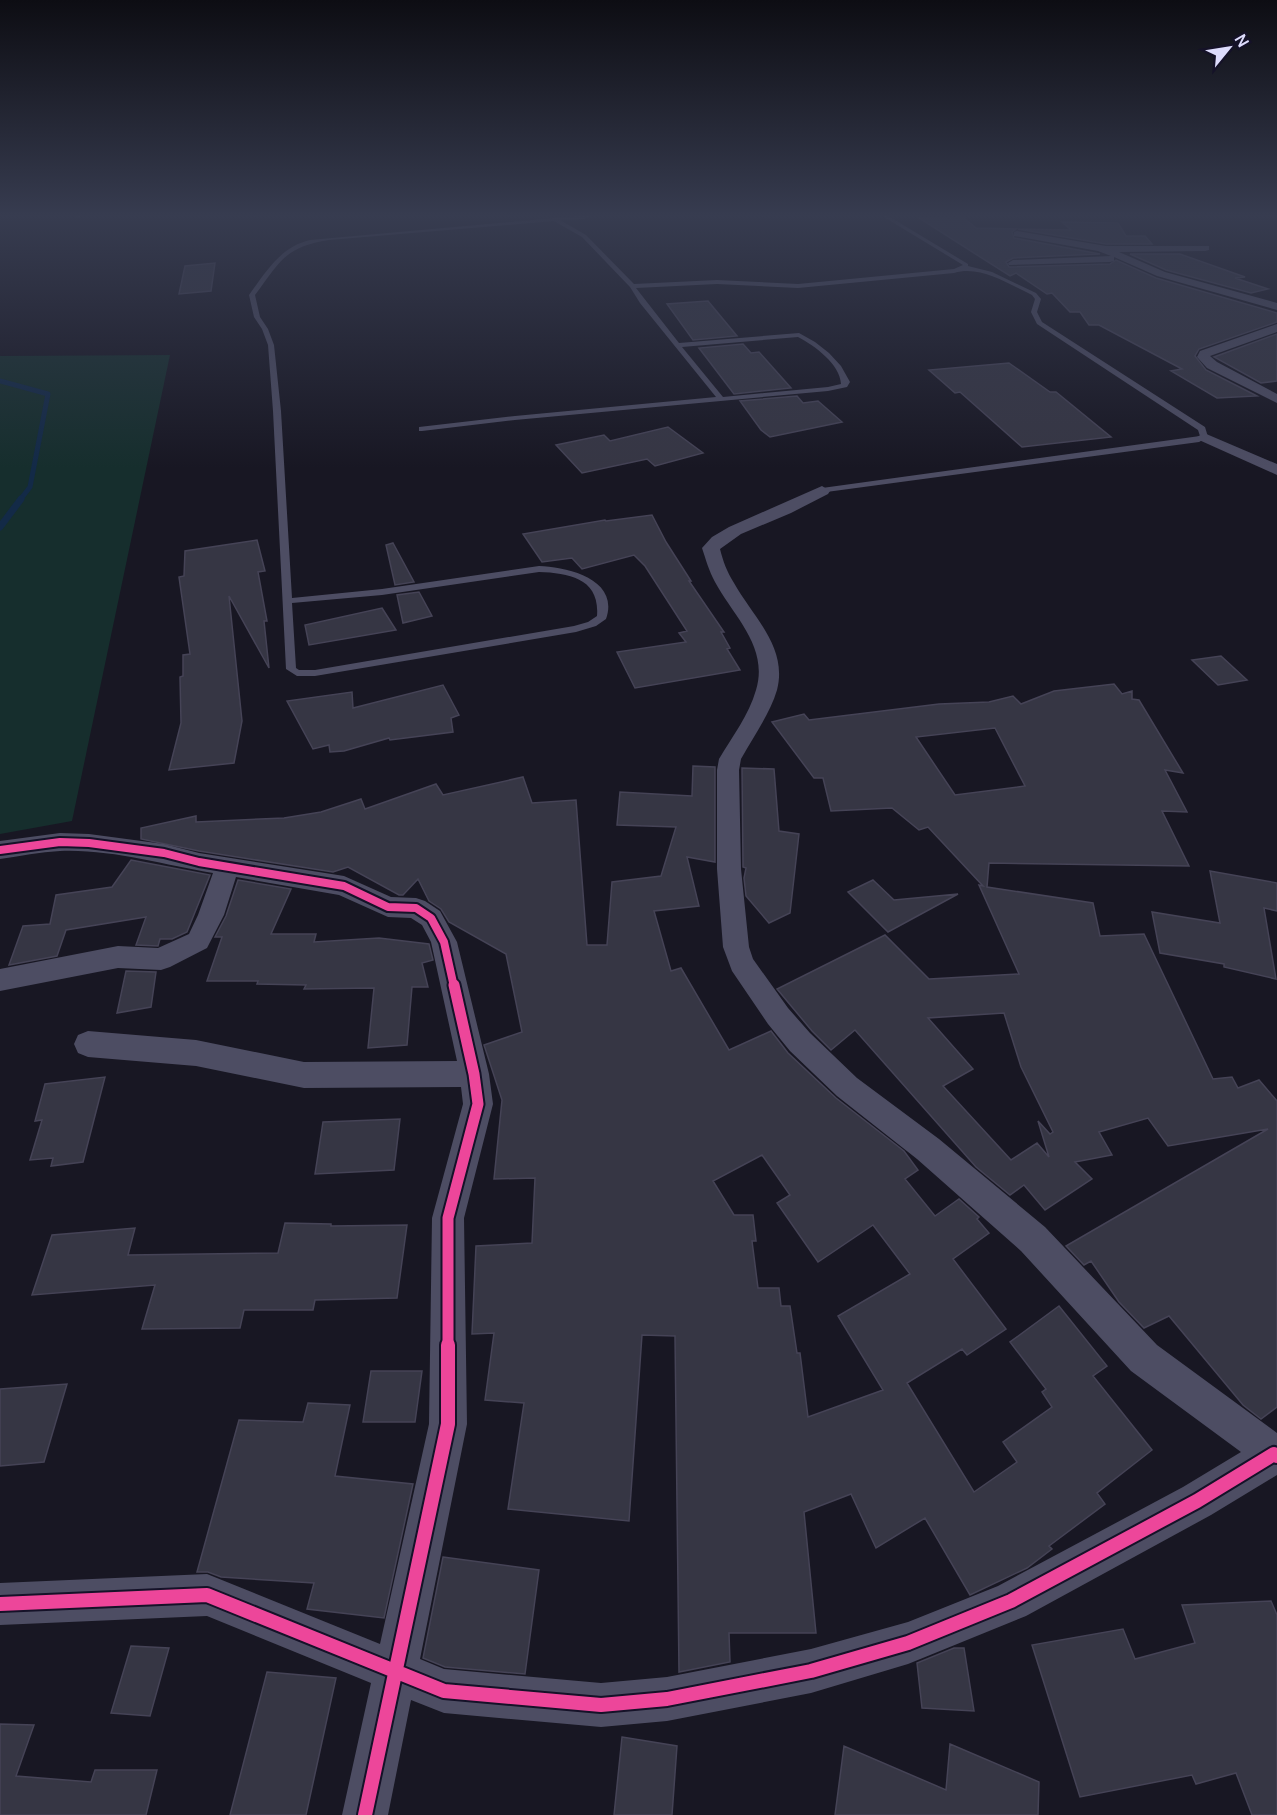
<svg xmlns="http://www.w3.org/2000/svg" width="1277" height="1815" viewBox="0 0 1277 1815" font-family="Manrope,sans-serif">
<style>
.green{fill:#162e2d}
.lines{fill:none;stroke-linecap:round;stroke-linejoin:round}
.stream-far1{stroke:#132a47;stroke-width:5}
.stream{stroke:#132a47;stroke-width:7}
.building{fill:#363644;stroke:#454356;stroke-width:1.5;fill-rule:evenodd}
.service{fill:#4d4d63;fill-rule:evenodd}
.minor{fill:#4d4d63;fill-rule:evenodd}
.cycleway-far2-casing{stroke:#151228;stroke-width:12}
.cycleway-far1-casing{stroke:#151228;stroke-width:15}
.cycleway-casing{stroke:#151228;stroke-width:18}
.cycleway-far2{stroke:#ed469a;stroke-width:8}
.cycleway-far1{stroke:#ed469a;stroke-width:11}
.cycleway{stroke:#ed469a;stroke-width:14}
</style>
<rect width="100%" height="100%" fill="#181723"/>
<path class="green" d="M170,355L72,821L0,834V356Z"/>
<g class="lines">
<path class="stream-far1" d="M0,381L48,394L30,487L20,500"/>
<path class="stream" d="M0,527L21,499"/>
</g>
<path class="building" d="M963,217L976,228L1016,229L1012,232L1014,238L1100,254L1013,258L1006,262L1009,267L1110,264L1116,260L1156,278L1277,313V322L1199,349L1195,356L1206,370L1257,396L1217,398L1171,371L1182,369L1099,325H1089L1080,312H1070L1052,293L1047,294L1016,273L1010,276L919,218Z
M1062,222L1118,223L1126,236H1145L1152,244H1106L1018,229L1071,230Z
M1130,254H1180L1245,277L1235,278L1268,289L1251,293L1166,270Z
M215,263L211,291L179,294L185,266Z
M708,301L737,336L693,340L667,304Z
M1277,334V381L1261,383L1214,357Z
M743,344L751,353L759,352L791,388L734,394L699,348Z
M1009,363L1050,392H1056L1111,437L1022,447L960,392L955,393L929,370Z
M797,396L803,403L818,401L842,422L770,437L761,430L740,401Z
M668,427L703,453L655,466L647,459L582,473L556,445L604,435L610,441Z
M652,515L666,542L691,581H689L724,632H721L730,648L727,649L740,670L635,688L617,652L686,642L679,633L687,631L645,566L634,555L582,569L572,558L542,562L523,534L605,520L606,521Z
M257,540L265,571L258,572L267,621H264L269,668L229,596L242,721L234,763L169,770L181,723L180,677L183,676V655L190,654L179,577L184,576L185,551Z
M393,543L414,582L395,585L386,545Z
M419,592L432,616L403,623L397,595Z
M382,608L396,630L309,645L305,625Z
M1221,656L1247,680L1218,685L1192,660Z
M1114,684L1122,694L1132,691V699L1139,700L1183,773L1165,770L1187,812L1162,811L1189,866L989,863L987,887L1093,903L1100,936L1144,934L1213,1079L1232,1077L1238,1088L1259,1080L1277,1101V1407L1261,1419L1243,1405L1169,1316L1144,1328L1119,1302L1091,1261L1084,1265L1066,1246L1268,1129L1168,1146L1148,1118L1099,1132L1112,1155L1075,1162L1092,1179L1045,1210L1024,1185L1010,1195L976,1167L855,1030L831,1050L812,1031L777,989L885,935L929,979L1019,974L979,885L983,886L928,827L919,830L892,808L831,811L823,778H814L772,722L804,714L809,720L939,704L989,702L1013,696L1021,704L1054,691ZM995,728L1025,786L955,795L916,737ZM1004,1013L1021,1067L1053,1132L1050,1134L1038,1121L1049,1157L1037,1143L1011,1160L943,1086L973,1069L928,1018Z
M443,685L459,715L451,718L453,732L390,740L389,738L344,751L330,752L329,745L313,749L287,701L352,692L353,708Z
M693,766L715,767V862L687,857L699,906L654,911L671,971L681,968L729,1050L771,1031L788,1053L836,1098L904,1151L918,1170L905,1179L935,1216L959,1199L979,1217L977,1219L989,1233L953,1259L1006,1329L967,1355L962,1349L907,1383L974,1492L1017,1462L1003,1442L1052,1407L1042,1392L1046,1389L1010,1342L1059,1306L1107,1366L1093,1376L1152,1450L1097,1493L1105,1504L1049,1546L1052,1549L1027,1568L970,1595L925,1518L876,1548L851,1494L804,1512L816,1633H729L730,1662L679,1672L675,1336L642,1335L629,1521L508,1509L524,1403L485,1400L494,1333L472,1334L476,1246L532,1243L535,1178L494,1179L502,1100L484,1045L522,1032L506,954L449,922L441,909L429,901L418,879L403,895H399L348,867L333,872L199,851L141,839V828L196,816V822L284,818L321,812L361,799L365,809L436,784L443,795L523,777L532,803L576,800L587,945H607L612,882L661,876L676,827L617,825L620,792L692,796ZM762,1155L790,1195L777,1203L818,1262L873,1225L910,1274L838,1316L883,1390L808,1417L800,1353H797L790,1306H781L779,1288H758L752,1241H756L753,1215H734L713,1181Z
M742,768L774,769L779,831L799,834L790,913L769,923L746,896L744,878L746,868L743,867Z
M131,860L210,875L187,932L172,939H160L158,946L136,945L146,917L66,930L57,956L9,965L23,926L50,924L56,895L112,887Z
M1210,871L1277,883V911L1264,908L1276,979L1224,967V964L1160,953L1152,912L1220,923Z
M238,880L291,889L271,934H316L314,942L379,938L429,944L433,960L422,963L428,987H412L407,1045L368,1048L374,988L304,989L306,985L257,984L258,981H207L222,937H215L226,916Z
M873,880L894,900L958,894L888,932L848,892Z
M126,971L156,972L151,1007L117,1013Z
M105,1077L83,1162L51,1166L53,1158L30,1160L42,1120L35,1121L45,1084Z
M400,1119L394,1170L315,1174L323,1122Z
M285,1223L331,1224V1226L407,1225L397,1298L315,1300L313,1310H244L240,1328L142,1329L155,1285L32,1295L52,1235L135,1228L128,1255L278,1253Z
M371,1371H422L415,1422H363Z
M67,1384L44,1462L0,1466V1389Z
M308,1403L350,1405L335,1476L413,1484L384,1618L307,1609L314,1583L221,1577L208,1572H197L239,1420L303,1422Z
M443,1557L539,1570L525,1674L445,1667L423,1658Z
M1271,1601L1277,1615V1815H1252L1236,1773L1196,1784L1192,1775L1080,1797L1032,1645L1123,1629L1135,1659L1195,1643L1182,1605Z
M131,1646L169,1648L150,1716L111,1713Z
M954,1648H964L974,1711L922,1708L917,1663Z
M267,1672L336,1678L306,1815H230Z
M0,1724L34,1725L16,1776L91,1782L95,1770H157L146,1815H0Z
M622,1737L677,1746L672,1815H614Z
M950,1744L1039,1782L1038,1815H835L844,1746L946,1790Z"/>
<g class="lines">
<path class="service" d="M77,214H82L78,219L75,217Z
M598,214L584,219L560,220L586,235L634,284L717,280L798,284L954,269L963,265L879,214H885L968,264V266L992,272L1036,293L1041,299L1037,312L1042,322L1205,427L1208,437L1199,442L819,493L818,491L822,488L1200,436L1198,430L1037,324L1031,312L1035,299L1032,295C1008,284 981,265 954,273L798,288L717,284L636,288L679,343L799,333L815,342L829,353L841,366L850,382L847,387L828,391L515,420L422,431H419V427L515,416L716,397L640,303L630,287L582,237L554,221L329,240C284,247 280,262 255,295L260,317L268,329L274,345L281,411L292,598L382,589L539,566C567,567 620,579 606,619L596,626L576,632L315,676H297L286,669L273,411L268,345L262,329L254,317L249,295C266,272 280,247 310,240ZM798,337C815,346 840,364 841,384L828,387L723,397L682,347ZM539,572C570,573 600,579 597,616L588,622L574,626L315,670H299L296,668L292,603L382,595Z"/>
<path class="minor" d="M1017,231L1106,246H1209V250L1205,251L1119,252L1165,272L1277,303V310L1157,276L1114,257V261L1110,262L1009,265L1008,263L1013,260L1111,256L1098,251L1014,236V232Z
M1277,324V332L1210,356L1217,362L1277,394V403L1207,368L1197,357L1200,351Z
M1204,433L1277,464V475L1199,440L1197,437Z
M822,486L830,491L828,494L791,513L741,534L720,549C723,561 727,572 734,583C753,617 788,647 777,690C770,714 753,737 741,759L739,770L741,869L749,947L753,959L788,1008L810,1033L857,1078L939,1139L1045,1227L1157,1345L1277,1433V1475L1211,1515L1026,1616L908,1664L811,1693L667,1721L601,1727L444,1713L411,1700L388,1815H342L371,1683L207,1616L0,1625V1583L207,1574L380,1644L429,1424L432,1218L463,1104L461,1087L304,1088L196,1066L88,1057L78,1053L74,1044L78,1035L88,1031L196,1040L304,1062L457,1061L431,942L422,925L411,918L388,917L339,895L236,877L224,915L207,948L170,967L161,970L118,968L0,991V969L118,946L158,948L189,934L198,915L213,873C163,865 112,849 60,851C40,852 20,856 0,859V841L60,833L89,834L164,844L199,853L344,876L391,897L416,898L425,901L440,911L457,942L489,1074L493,1104L464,1218L467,1424L420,1659L444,1669L601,1683L667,1677L811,1649L908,1622L998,1586L1183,1487L1241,1452L1131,1371L1021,1251L917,1159L837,1096L790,1051L768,1024L732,971L723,947L717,869V770L719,759C732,737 749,715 756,690C769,647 734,617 715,582C709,571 706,560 702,548L712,537L729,527Z"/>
<defs>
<path id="cycleway-far2" d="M0,850L60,842L89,843L164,853L199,862L344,886L388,907L416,908L431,918L444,942L454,987"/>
<path id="cycleway-far1" d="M448,1346V1218L478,1104L474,1074L454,985"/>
<path id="cycleway" d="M0,1604L207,1595L444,1691L601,1705L667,1699L811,1671L908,1643L1011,1601L1197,1501L1274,1454L1277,1456
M365,1815L448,1424V1345"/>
</defs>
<use href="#cycleway-far2" class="cycleway-far2-casing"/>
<use href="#cycleway-far1" class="cycleway-far1-casing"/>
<use href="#cycleway" class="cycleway-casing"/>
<use href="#cycleway-far2" class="cycleway-far2"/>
<use href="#cycleway-far1" class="cycleway-far1"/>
<use href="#cycleway" class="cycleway"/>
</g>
<linearGradient id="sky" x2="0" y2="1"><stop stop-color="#0d0d13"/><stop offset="0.46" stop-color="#373c50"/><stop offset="1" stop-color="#373c50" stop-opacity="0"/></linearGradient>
<rect width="1277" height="468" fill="url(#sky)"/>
<g transform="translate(1229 48) rotate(60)" stroke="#151228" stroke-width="4.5" paint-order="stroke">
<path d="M0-4.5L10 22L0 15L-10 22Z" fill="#dddcfc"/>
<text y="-9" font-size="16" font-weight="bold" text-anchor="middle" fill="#dddcfc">N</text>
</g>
</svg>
